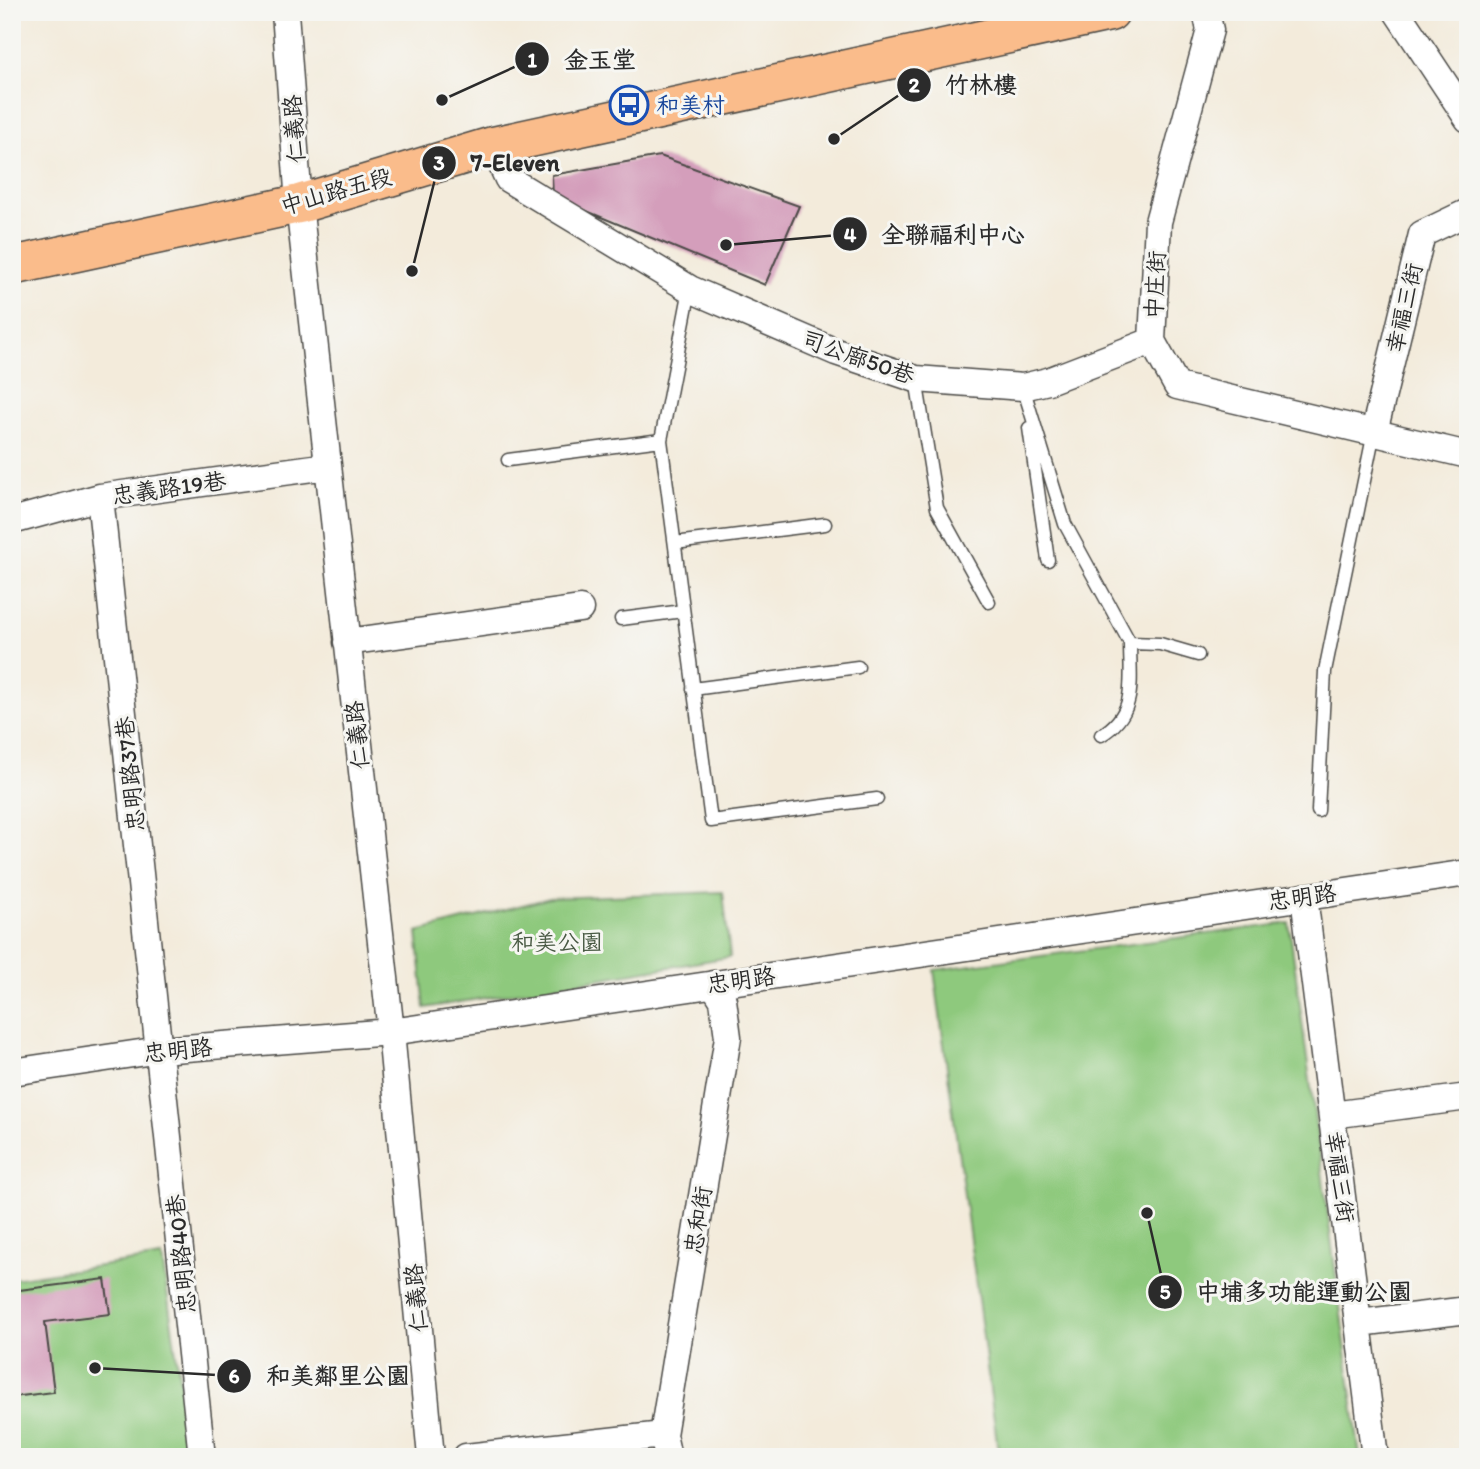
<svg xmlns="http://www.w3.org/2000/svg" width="1480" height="1469" viewBox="0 0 1480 1469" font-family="Itim,'LXGW WenKai TC',sans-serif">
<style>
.green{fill:#8ec97d;stroke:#5c7a54;stroke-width:2}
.building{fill:#d49ebb}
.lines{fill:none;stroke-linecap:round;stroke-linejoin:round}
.service-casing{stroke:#494845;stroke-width:15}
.minor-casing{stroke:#494845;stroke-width:29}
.primary-casing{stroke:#494845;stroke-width:41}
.service{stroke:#fff;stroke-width:12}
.minor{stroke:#fff;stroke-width:26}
.primary{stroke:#fabc8b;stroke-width:38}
.labels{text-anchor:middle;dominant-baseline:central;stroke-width:6;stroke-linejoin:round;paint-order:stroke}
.transit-label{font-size:23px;fill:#164399;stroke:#f6f6f2;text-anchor:start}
.street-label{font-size:23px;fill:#2b2b2b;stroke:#f6f6f2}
.park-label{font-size:23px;fill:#495a44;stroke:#f6f6f2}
.leader{fill:none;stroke:#2b2b2b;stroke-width:2.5}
.callout-dot{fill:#2b2b2b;stroke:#f6f6f2;stroke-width:2.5}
.mark-label{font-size:21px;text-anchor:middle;font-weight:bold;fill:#fff}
.callout-label{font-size:24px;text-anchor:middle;font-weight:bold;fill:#2b2b2b;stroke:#f6f6f2;stroke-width:6;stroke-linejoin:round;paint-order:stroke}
</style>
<rect width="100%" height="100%" fill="#f6f6f2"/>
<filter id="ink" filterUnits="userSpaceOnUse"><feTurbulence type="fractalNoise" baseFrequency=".0143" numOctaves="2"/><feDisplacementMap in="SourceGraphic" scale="14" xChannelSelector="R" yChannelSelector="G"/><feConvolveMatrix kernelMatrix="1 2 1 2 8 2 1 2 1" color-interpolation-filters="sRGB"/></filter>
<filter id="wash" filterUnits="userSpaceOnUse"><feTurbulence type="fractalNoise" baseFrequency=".00686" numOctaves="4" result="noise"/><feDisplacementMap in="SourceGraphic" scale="28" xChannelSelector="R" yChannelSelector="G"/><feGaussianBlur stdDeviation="1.57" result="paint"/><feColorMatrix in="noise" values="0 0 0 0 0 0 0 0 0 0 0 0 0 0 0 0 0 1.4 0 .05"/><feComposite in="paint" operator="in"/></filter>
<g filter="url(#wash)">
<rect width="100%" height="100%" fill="#f3ebdb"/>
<path class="green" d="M723,892L730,957L425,1008L417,932L550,898Z
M1289,923L1360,1457H999L934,970Z
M162,1257L191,1457H12V1279Z"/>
<g id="blocks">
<path class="building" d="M660,156L799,206L765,285L553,197L552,175Z
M105,1279L110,1314L45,1322L54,1392L12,1397V1291Z"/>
</g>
</g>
<g filter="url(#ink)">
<use href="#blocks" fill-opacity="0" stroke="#494845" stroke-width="2"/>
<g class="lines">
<defs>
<path id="service" d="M690,289L661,440L711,821L877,799
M916,379L937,508L989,602
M1023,387L1065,524L1130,643L1160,644L1198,655
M1029,428L1048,560
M508,460L661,440
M675,543L825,524
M621,619L683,611
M693,689L858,667
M1101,735C1138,713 1130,681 1130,643
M1318,811L1325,671L1374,432"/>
<path id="minor" d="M285,12L299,204L391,1032L431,1457
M1206,12L1210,30L1158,222L1152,341L1177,386L1468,455
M1397,12L1468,119
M493,146L508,179L690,289L836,352L916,379L1023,387L1048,381L1152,341
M1374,432L1422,234L1468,212
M100,497L202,1457
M12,521L100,497L328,466
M347,642L580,609
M1304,897L1375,1457
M12,1072L160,1050L391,1032L1468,873
M1332,1115L1468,1097
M1359,1323L1468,1310
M466,1457L663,1435
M668,1457L663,1435L728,1037L723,1000L713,984"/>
<path id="primary" d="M12,266L299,204L493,146L1110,12"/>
</defs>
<use href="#service" class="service-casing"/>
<use href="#minor" class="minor-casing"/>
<use href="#primary" class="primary-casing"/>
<use href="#service" class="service"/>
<use href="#minor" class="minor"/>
<use href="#primary" class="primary"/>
</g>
</g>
<defs>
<symbol id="bus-ring" viewBox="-11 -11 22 22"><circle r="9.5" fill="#f6f6f2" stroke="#1a4fb4" stroke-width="1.5"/><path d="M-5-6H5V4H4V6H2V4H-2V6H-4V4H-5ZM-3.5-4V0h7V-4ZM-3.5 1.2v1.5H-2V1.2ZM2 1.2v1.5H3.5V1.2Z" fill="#1a4fb4"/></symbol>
</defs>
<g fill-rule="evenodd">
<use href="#bus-ring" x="607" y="83" width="44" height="44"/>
</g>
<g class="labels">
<g class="transit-label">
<text x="656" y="105">和美村</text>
</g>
<g class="street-label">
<text transform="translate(294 129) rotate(-94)">仁義路</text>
<text transform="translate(336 191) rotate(-16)">中山路五段</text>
<text transform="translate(1155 285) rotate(-87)">中庄街</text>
<text transform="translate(1404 308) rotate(-77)">幸福三街</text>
<text transform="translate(858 357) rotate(19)">司公廍50巷</text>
<text transform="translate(169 488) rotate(-8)">忠義路19巷</text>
<text transform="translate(357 735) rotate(-96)">仁義路</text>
<text transform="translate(130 774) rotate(-96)">忠明路37巷</text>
<text transform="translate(1302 897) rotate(-8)">忠明路</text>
<text transform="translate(741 980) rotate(-8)">忠明路</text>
<text transform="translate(178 1050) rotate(-6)">忠明路</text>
<text transform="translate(1340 1177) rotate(82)">幸福三街</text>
<text transform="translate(698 1220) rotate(-81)">忠和街</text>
<text transform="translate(181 1254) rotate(-96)">忠明路40巷</text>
<text transform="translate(416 1298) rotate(-95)">仁義路</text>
</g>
<g class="park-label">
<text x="557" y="942">和美公園</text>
</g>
</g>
<path class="leader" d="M442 100L532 59M834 139L914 85M412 271L439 163M726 245L850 234M1147 1213L1165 1292M95 1368L234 1376"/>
<g class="callout-dot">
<circle cx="442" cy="100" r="7"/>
<circle cx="834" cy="139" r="7"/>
<circle cx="412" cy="271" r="7"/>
<circle cx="726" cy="245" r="7"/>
<circle cx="1147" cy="1213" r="7"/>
<circle cx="95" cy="1368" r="7"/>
<circle cx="532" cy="59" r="18"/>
<circle cx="914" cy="85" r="18"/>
<circle cx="439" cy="163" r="18"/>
<circle cx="850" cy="234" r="18"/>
<circle cx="1165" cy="1292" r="18"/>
<circle cx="234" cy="1376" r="18"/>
</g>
<g class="mark-label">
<text x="532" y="67">1</text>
<text x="914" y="92">2</text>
<text x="439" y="170">3</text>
<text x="850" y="242">4</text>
<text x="1165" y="1299">5</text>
<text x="234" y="1383">6</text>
</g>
<g class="callout-label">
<text x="600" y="68">金玉堂</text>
<text x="981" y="93">竹林樓</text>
<text x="515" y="171">7-Eleven</text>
<text x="953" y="243">全聯福利中心</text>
<text x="1304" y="1300">中埔多功能運動公園</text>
<text x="338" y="1384">和美鄰里公園</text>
</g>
<rect width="1480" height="1469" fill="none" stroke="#f6f6f2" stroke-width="42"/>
</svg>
